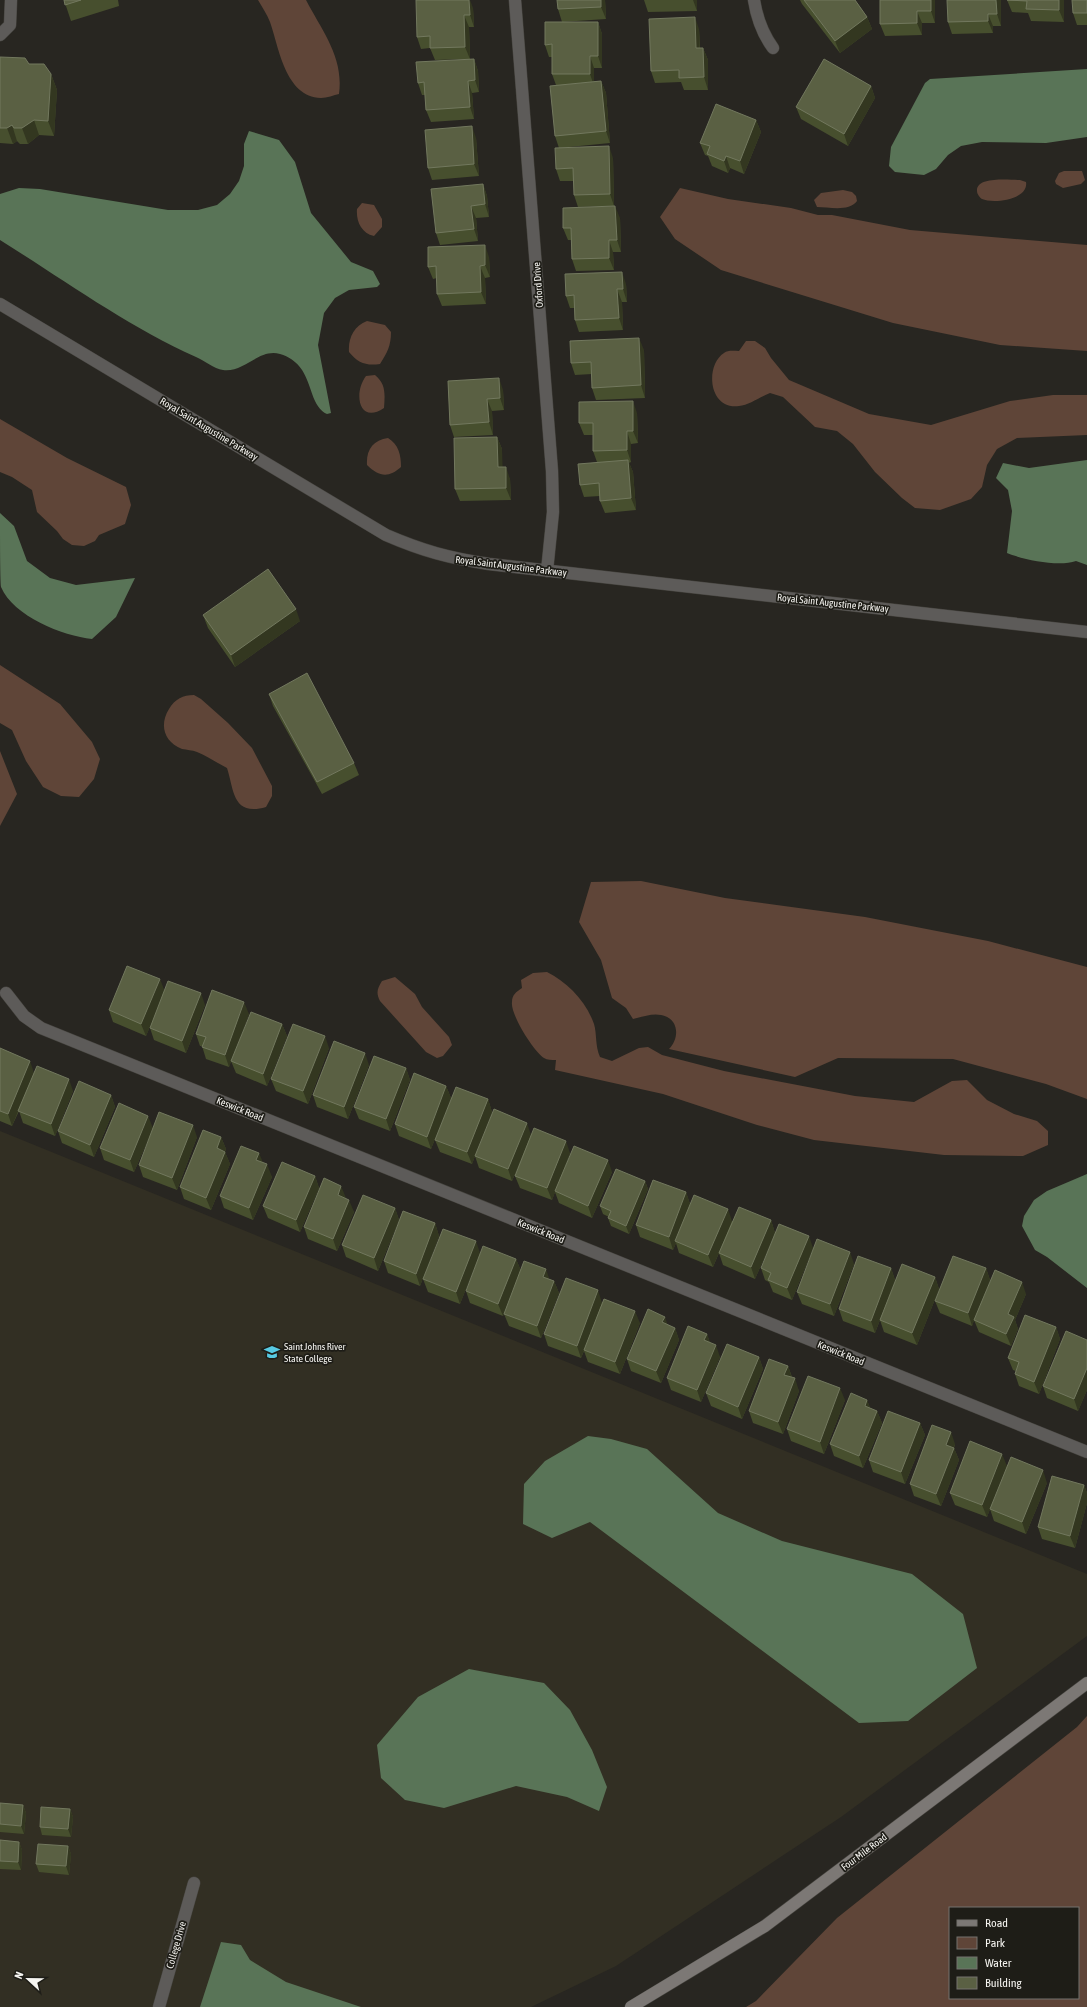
<svg xmlns="http://www.w3.org/2000/svg" width="1087" height="2007" viewBox="0 0 1087 2007" font-family="'Asap Condensed',sans-serif">
<style>
.built{fill:#322f23}
.green{fill:#5f4538;fill-rule:evenodd}
.water{fill:#597457}
.lines{fill:none;stroke-linecap:round;stroke-linejoin:round}
.minor-casing{stroke:#45433e;stroke-width:13}
.secondary-casing{stroke:#45433e;stroke-width:13}
.minor{stroke:#5d5b59;stroke-width:12}
.secondary{stroke:#7c7875;stroke-width:12}
.wall{fill:#474f2e}
.shaded-wall{fill:#333720}
.building{fill:#5a6043;stroke:#72785e}
.labels{text-anchor:middle;dominant-baseline:central;stroke-width:3.5;stroke-linejoin:round;paint-order:stroke}
.street-label{font-size:10px;fill:#f6f5f1;stroke:#1e1d17}
.poi-label{font-size:10px;fill:#f6f5f1;stroke:#1e1d17;text-anchor:start}
</style>
<rect width="100%" height="100%" fill="#282621"/>
<path class="built" d="M0,1131L1087,1574V1636L841,1817L616,1966L531,2007H0Z"/>
<path class="green" d="M258,0H306C322,31 344,57 339,94C334,95 327,98 321,98C285,97 279,47 270,22C267,14 262,7 258,0Z
M1064,171H1082L1085,180L1081,184L1063,188L1056,184L1055,181L1059,173Z
M1020,180L1026,182C1029,200 993,204 982,199C980,198 977,194 977,191C976,176 1010,180 1020,180Z
M680,188L728,199L791,208L818,215H832L910,230L1087,245V351L1000,345L893,323L721,270L675,239L660,217Z
M843,190L852,192L856,196L857,201C849,212 829,207 817,207L814,200L821,193Z
M362,203L374,205L382,219V227L374,236C361,233 356,221 357,209Z
M367,321L385,325L391,332C391,346 387,353 380,364C366,366 358,363 349,352C348,338 354,326 367,321Z
M746,341H755L765,348L771,358L789,380L869,414L931,425L1010,401L1053,395H1087V435L1017,438L997,449L987,465L982,487L971,499L940,510L915,508L902,498L875,472L853,444L837,431L815,427L783,397L770,393C760,397 749,405 739,406C708,410 705,365 724,353C728,350 733,351 739,351Z
M375,375C386,384 385,394 384,408C359,425 353,393 366,376Z
M0,419L67,458L126,487L131,505L125,524L99,535L95,541L84,546L72,545L63,539L57,531L37,512L32,490L12,477L0,472Z
M388,438C399,445 401,455 401,467C389,478 379,477 367,465C366,450 373,440 388,438Z
M0,665L60,704L92,742L100,759L94,779L79,797L61,796L43,787L26,761L12,730L0,723Z
M194,695L201,699L228,723L252,748L272,786V796L266,807C232,817 234,789 227,768C217,763 207,756 197,752C192,750 187,750 182,749C164,742 159,725 169,709C175,699 183,695 194,695Z
M0,751L17,794L0,826Z
M641,881L725,898L865,917L988,941L1087,967V1099L1046,1084L953,1059L838,1058L795,1077L669,1049C680,1038 679,1018 661,1015C652,1013 642,1017 633,1019L626,1008L612,998L601,960L579,922L591,882Z
M547,972C567,982 586,1001 594,1024C597,1034 595,1046 600,1057L612,1061L639,1048L648,1047L662,1055L724,1071L855,1096L914,1102L952,1081L967,1080L987,1100L1014,1114L1037,1121L1048,1131V1145L1023,1156L944,1155L814,1140L757,1125L663,1094L555,1070L556,1060C552,1060 547,1060 544,1058C534,1052 510,1014 512,1002C512,995 516,992 522,988L521,980L533,973Z
M395,977L415,994L422,1007L449,1037L452,1045L443,1056L437,1058L426,1052L380,1001C376,993 377,989 382,981Z
M1087,1716V2007H746L756,2001L837,1918L1077,1727ZM950,1908H1078V1998H950Z"/>
<path class="water" d="M1087,69V137L1046,143L982,142L961,146L948,155L936,169L924,175L895,172L889,166L891,147L925,83L930,79Z
M249,131L279,140L295,162L311,213L351,262L373,271L380,284L377,287L349,290L335,298L324,313L318,345L331,413L327,414C305,403 316,365 280,354C259,348 244,373 223,370C214,369 204,360 196,357C127,326 64,280 0,240V194L19,188L40,189L168,210H198L217,205L230,194L239,181L244,166V144Z
M1087,460V565L1076,561C1059,567 1024,560 1007,553L1012,511L1008,490L996,478L1003,463L1029,468Z
M0,513L14,526L27,561L50,578L76,585L135,578L116,617L92,639C63,636 13,616 1,587C0,581 0,525 0,513Z
M1087,1174V1288L1047,1257L1035,1250L1022,1226L1024,1216L1034,1200L1047,1191Z
M588,1436L611,1439L647,1449L718,1513L782,1541L912,1574L963,1614L977,1668L908,1721L859,1723L590,1522L552,1538L523,1524L524,1484L545,1461Z
M469,1669L544,1683L570,1710L592,1750L607,1787L599,1811L567,1797L516,1786L444,1808L405,1800L381,1778L377,1745L418,1697Z
M221,1942L241,1945L250,1960L286,1982L361,2007H200Z"/>
<g class="lines">
<defs>
<path id="minor" d="M515,0L552,471L553,512L547,571
M754,0C757,19 762,33 773,48
M0,35L10,25L11,0
M0,304L386,535C423,551 449,558 489,564L1087,632
M6,993L24,1016L41,1028L1087,1452
M159,2007L194,1883"/>
<path id="secondary" d="M631,2007L765,1926L1087,1683"/>
</defs>
<use href="#minor" class="minor-casing"/>
<use href="#secondary" class="secondary-casing"/>
<use href="#minor" class="minor"/>
<use href="#secondary" class="secondary"/>
</g>
<path class="wall" d="M64,0H118L119,6L71,21Z
M557,0H605L606,19L562,22L558,9Z
M644,0H697V11L648,12Z
M800,0H855L867,17L872,29L840,53L802,4Z
M880,0H935V23H922V35L885,36L880,24Z
M1001,0V26H993V33L952,34L948,22Z
M1007,0H1064V22L1031,21L1028,13L1012,12Z
M1087,0V25H1077L1073,13Z
M473,8L474,27H469L470,59H474L478,71L479,92L472,93L474,119L431,122L426,110L425,95H422L418,83L468,59L435,60L430,48L421,49L417,37Z
M598,22L602,34V68H594V81H601L606,93L610,143L559,148L555,136L556,85L552,74V57H549L545,45Z
M699,29L700,48H703L708,60V90H684L681,82L655,83L651,71Z
M0,57L29,64L51,74L57,90L54,136L39,135L28,144H20L17,141L13,144L0,143Z
M871,86L875,98L848,146L801,119L796,107Z
M756,120L761,132L744,174L730,168L728,173L712,166L708,156L705,155L700,143Z
M476,138L479,176L432,180L428,168Z
M613,158L614,206L578,207L574,195V181H560L556,169Z
M483,184L487,196L489,217L476,218L478,241L440,245L436,233Z
M620,218L621,252H613L614,270L576,271L572,259L571,240H568L563,228Z
M489,257L490,277L485,278L486,304L442,306L437,294V278L433,279L428,267Z
M626,284L627,302H622L623,330L579,332L575,320L574,308H570L566,296Z
M644,350L645,398L596,400L592,388V374L575,375L571,363Z
M448,381L503,390L504,410L492,411L493,435L454,437L450,425Z
M637,413L638,443L631,444V462L629,463L633,472L636,510L605,513L600,501V496L584,497L580,485L597,462L593,451V435H584L579,423Z
M497,437L502,449V467L510,479L511,500L460,501L455,489Z
M203,615L300,621L235,667L208,628Z
M269,694L354,763L359,775L322,794L273,706Z
M164,991L205,1005L186,1053L154,1040L150,1028L160,1002L146,1036L113,1022L109,1010Z
M249,1014L231,1061L282,1024L287,1036L267,1086L236,1073L231,1061L229,1067L206,1059L202,1046H200L196,1034Z
M0,1048L34,1073L73,1091L55,1136L23,1123L19,1111L12,1126L0,1121Z
M329,1048L308,1104L276,1091L271,1079Z
M369,1065L348,1119L317,1107L313,1095Z
M406,1068L410,1080L390,1131L359,1119L354,1107Z
M446,1086L451,1098L431,1149L399,1136L395,1124Z
M111,1095L115,1107L94,1157L62,1143L58,1131Z
M488,1099L492,1112L476,1152L531,1135L570,1153L562,1175L612,1172L592,1218L559,1203L555,1192L552,1200L520,1188L515,1176L529,1142L512,1181L479,1168L475,1156L472,1164L440,1152L435,1140Z
M153,1128L134,1172L104,1160L100,1148Z
M197,1137L177,1190L143,1177L139,1165Z
M221,1137L226,1149L225,1152L230,1164L211,1210L184,1199L180,1187Z
M262,1162L272,1177L253,1220L224,1208L220,1196Z
M315,1176L319,1188L300,1232L268,1218L263,1206Z
M645,1181L648,1189L629,1234L611,1226L608,1218L609,1217L603,1214L600,1206Z
M686,1192L690,1204L686,1214L732,1221L771,1220L775,1233L755,1279L723,1265L719,1253L713,1267L679,1253L676,1243L673,1250L640,1237L636,1225Z
M345,1198L354,1212L337,1251L308,1239L304,1227L346,1198Z
M395,1208L399,1220L378,1271L346,1257L342,1245Z
M435,1223L439,1236L420,1286L388,1273L384,1261Z
M813,1248L792,1300L773,1292L769,1282L765,1280L761,1268Z
M480,1253L460,1304L428,1292L423,1279Z
M516,1259L521,1271L503,1316L470,1303L466,1291Z
M854,1264L834,1316L802,1304L797,1292Z
M891,1268L895,1280L883,1313L935,1277L939,1289L917,1345L884,1332L880,1320L875,1333L843,1321L839,1309Z
M986,1268L990,1280L979,1309L1026,1294L1015,1320L1018,1329L1011,1346L979,1332L974,1320L972,1326L940,1313L935,1301Z
M549,1279L554,1281L559,1293L541,1338L509,1326L504,1314Z
M602,1302L640,1323L620,1374L588,1362L584,1351L581,1358L548,1346L544,1334Z
M668,1325L675,1328L679,1340L661,1383L631,1371L627,1359Z
M1056,1327L1060,1339L1039,1394L1019,1386L1015,1374L1016,1371L1013,1370L1008,1358Z
M707,1334L710,1343L720,1357L701,1402L671,1390L667,1378Z
M1087,1340V1390L1078,1411L1047,1398L1043,1386Z
M759,1357L763,1369L742,1419L711,1406L706,1393Z
M788,1366L792,1377L799,1391L783,1434L753,1423L749,1411Z
M845,1400L824,1454L791,1441L787,1429Z
M867,1400L870,1408L877,1411L882,1423L863,1468L834,1456L830,1444Z
M920,1423L925,1435L905,1484L873,1472L869,1460Z
M955,1444L954,1448L959,1460L941,1506L914,1496L910,1484Z
M1007,1466L991,1505L1047,1483L1026,1534L994,1521L990,1509L987,1517L955,1505L950,1493Z
M1084,1485L1087,1493V1503L1075,1548L1042,1539L1038,1527Z
M0,1803L23,1805L26,1813L24,1834L0,1832Z
M70,1809L73,1817L71,1837L42,1835L40,1827Z
M0,1840L19,1842L22,1850L21,1870L0,1869Z
M68,1846L71,1854L69,1875L39,1872L36,1864Z"/>
<path class="shaded-wall" d="M469,0H470L473,8L474,27L470,15Z
M601,0H605L606,19L601,7Z
M693,0H697V11Z
M931,0H935V23L931,11Z
M996,0H1001V26L997,14Z
M1059,0H1064V22L1059,10Z
M917,11L922,23V35L917,23Z
M988,14L993,26V33L988,21Z
M464,15L469,27L470,59L465,47Z
M695,17L699,29L700,60L696,48Z
M867,17L872,29L840,53L835,41Z
M598,22L602,34V68L598,56Z
M703,48L708,60V90L704,77Z
M590,56L594,68V86L590,74Z
M474,59L478,71L479,92L475,80Z
M51,74L57,90L54,136L48,121Z
M468,81L472,93L474,119L470,107Z
M601,81L606,93L610,143L606,131Z
M871,86L875,98L848,146L844,134Z
M34,120L39,135L28,144L22,128Z
M756,120L761,132L744,174L740,161Z
M12,125L17,141L13,144L7,128Z
M472,126L476,138L479,176L474,164Z
M609,146L613,158L614,206L610,194Z
M726,156L730,168L728,173L724,161Z
M483,184L487,196L489,217L485,204Z
M471,206L476,218L478,241L474,229Z
M615,206L620,218L621,252L617,240Z
M609,240L613,252L614,270L609,258Z
M485,245L489,257L490,277L485,265Z
M480,266L485,278L486,304L481,292Z
M622,272L626,284L627,302L623,289Z
M617,289L622,302L623,330L619,318Z
M639,338L644,350L645,398L641,385Z
M499,378L503,390L504,410L500,398Z
M487,399L492,411L493,435L489,422Z
M633,401L637,413L638,443L633,431Z
M627,431L631,444V462L627,450Z
M497,437L502,449L503,479L498,467Z
M628,460L633,472L636,510L631,498Z
M506,467L510,479L511,500L506,488Z
M296,609L300,621L235,667L231,655Z
M160,979L165,992L146,1036L141,1024Z
M201,993L205,1005L186,1053L182,1041Z
M244,1002L249,1014L229,1067L225,1055Z
M282,1024L287,1036L267,1086L263,1074Z
M325,1036L329,1048L308,1104L303,1091Z
M365,1053L369,1065L348,1119L344,1107Z
M30,1061L34,1073L12,1126L8,1114Z
M406,1068L410,1080L390,1131L386,1119Z
M69,1079L73,1091L55,1136L51,1124Z
M446,1086L451,1098L431,1149L427,1137Z
M111,1095L115,1107L94,1157L90,1145Z
M488,1099L492,1112L472,1164L467,1152Z
M148,1116L153,1128L134,1172L130,1160Z
M527,1123L531,1135L512,1181L508,1169Z
M193,1125L197,1137L177,1190L172,1178Z
M221,1137L226,1149L221,1160L217,1148Z
M566,1141L570,1153L552,1200L547,1188Z
M225,1152L230,1164L211,1210L206,1198Z
M259,1153L264,1165L256,1160Z
M608,1160L612,1172L592,1218L588,1206Z
M267,1164L272,1177L253,1220L249,1208Z
M315,1176L319,1188L300,1232L296,1220Z
M645,1181L648,1189L629,1234L626,1226Z
M341,1186L346,1198L342,1207L338,1195Z
M686,1192L690,1204L676,1241H675L676,1243L673,1250L669,1237Z
M349,1200L354,1212L337,1251L333,1239Z
M395,1208L399,1220L378,1271L374,1258Z
M728,1209L732,1221L713,1267L708,1255Z
M771,1220L775,1233L755,1279L751,1267Z
M435,1223L439,1236L420,1286L416,1274Z
M809,1236L813,1248L792,1300L787,1288Z
M476,1241L480,1253L460,1304L456,1292Z
M850,1252L854,1264L834,1316L830,1304Z
M516,1259L521,1271L503,1316L498,1304Z
M891,1268L895,1280L875,1333L871,1321Z
M986,1268L990,1280L972,1326L968,1313Z
M546,1269L550,1281L543,1277Z
M935,1277L939,1289L917,1345L912,1333Z
M554,1281L559,1293L541,1338L537,1326Z
M1022,1282L1026,1294L1015,1320L1018,1329L1011,1346L1006,1334L1008,1314Z
M598,1290L602,1303L581,1358L577,1346Z
M635,1311L640,1323L620,1374L615,1362Z
M665,1317L669,1329L662,1322Z
M1056,1327L1060,1339L1039,1394L1034,1382Z
M675,1328L679,1340L661,1383L656,1371Z
M707,1334L711,1346L704,1340Z
M716,1345L720,1357L701,1402L697,1390Z
M759,1357L763,1369L742,1419L738,1407Z
M788,1366L792,1378L784,1375Z
M1087,1368V1390L1078,1411L1074,1399Z
M795,1378L799,1391L783,1434L778,1422Z
M840,1388L845,1400L824,1454L820,1442Z
M867,1400L872,1412L865,1406Z
M877,1411L882,1423L863,1468L859,1456Z
M920,1423L925,1435L905,1484L901,1472Z
M951,1432L955,1444L950,1457L946,1445Z
M954,1448L959,1460L941,1506L936,1494Z
M1002,1454L1007,1466L987,1517L982,1505Z
M1043,1470L1047,1483L1026,1534L1022,1522Z
M1084,1485L1087,1493V1503L1075,1548L1070,1536Z
M23,1805L26,1813L24,1834L21,1826Z
M70,1809L73,1817L71,1837L68,1829Z
M19,1842L22,1850L21,1870L18,1862Z
M68,1846L71,1854L69,1875L66,1866Z"/>
<path class="building" d="M64,0H81L65,5Z
M416,0H469L470,15H464L465,47L430,48V36L417,37Z
M557,0H601V7L558,9Z
M804,0H855L867,17L835,41Z
M880,0H931V11H917V23L880,24Z
M947,0H996L997,14H988V21L948,22Z
M1007,0H1059V10L1026,9L1027,1Z
M1072,0H1087V13H1073Z
M695,17L696,48H703L704,77L679,78V70L651,71L649,19Z
M545,22H598V56H590V74H552V44L545,45Z
M0,57L25,58L29,64H44L51,74L48,121L34,120L22,128H14L12,125L7,128H0Z
M474,59L475,80L468,81L470,107L426,110L424,82L418,83L416,62Z
M824,59L871,86L844,134L796,107Z
M601,81L606,131L555,136L550,86Z
M716,104L756,120L740,161L726,156L724,161L707,154L710,146L700,143Z
M472,126L474,164L428,168L425,130Z
M609,146L610,194L574,195L573,168L556,169L555,148Z
M483,184L485,204L471,206L474,229L436,233L431,189Z
M615,206L617,240H609V258L572,259L571,228H563V208Z
M485,245V265L480,266L481,292L437,294L436,266L428,267V247Z
M622,272L623,289H617L619,318L575,320L574,295L566,296L565,274Z
M639,338L641,385L592,388L591,362L571,363L570,341Z
M499,378L500,398L487,399L489,422L450,425L448,381Z
M633,401V431H627V450L593,451V423H579V402Z
M497,437L498,467H506V488L455,489L454,438Z
M628,460L631,498L600,501L599,483L580,485L578,464Z
M268,569L296,609L231,655L203,615Z
M307,673L354,763L317,782L269,694Z
M127,966L160,979L141,1024L109,1010Z
M168,981L201,993L182,1041L150,1028Z
M212,990L244,1002L225,1055L202,1047L206,1037L196,1034Z
M251,1012L282,1024L263,1074L231,1061Z
M293,1024L325,1036L303,1091L271,1079Z
M334,1041L365,1053L344,1107L313,1095Z
M0,1048L30,1061L8,1114L0,1111Z
M374,1056L406,1068L386,1119L354,1107Z
M37,1066L69,1079L51,1124L18,1111Z
M414,1073L446,1086L427,1137L395,1124Z
M79,1081L111,1095L90,1145L58,1131Z
M456,1087L488,1099L467,1152L435,1140Z
M119,1103L148,1116L130,1160L100,1148Z
M494,1109L527,1123L508,1169L475,1156Z
M159,1112L193,1125L172,1178L139,1165Z
M534,1128L566,1141L547,1188L515,1176Z
M203,1130L221,1137L217,1148L225,1152L206,1198L180,1187Z
M241,1146L259,1153L256,1160L267,1164L249,1208L220,1196Z
M574,1146L608,1160L588,1206L555,1191Z
M282,1162L315,1176L296,1220L263,1206Z
M616,1169L645,1181L626,1226L608,1218L611,1211L600,1206Z
M324,1178L341,1186L338,1195L349,1200L333,1239L304,1227Z
M653,1180L686,1192L669,1237L636,1225Z
M363,1195L395,1208L374,1258L342,1245Z
M694,1195L728,1209L708,1255L675,1241Z
M739,1207L771,1220L751,1267L719,1253Z
M403,1211L435,1223L416,1274L384,1261Z
M779,1224L809,1236L787,1288L768,1280L771,1273L761,1268Z
M443,1229L476,1241L456,1292L423,1279Z
M817,1239L850,1252L830,1304L797,1292Z
M483,1246L516,1259L498,1304L466,1291Z
M858,1256L891,1268L871,1321L839,1309Z
M953,1256L986,1268L968,1313L935,1301Z
M524,1261L546,1269L543,1277L554,1281L537,1326L504,1314Z
M902,1264L935,1277L912,1333L880,1320Z
M995,1270L1022,1282L1008,1314L1014,1317L1006,1334L974,1320Z
M566,1278L598,1290L577,1346L544,1334Z
M604,1299L635,1311L615,1362L584,1350Z
M648,1309L665,1317L662,1322L675,1328L656,1371L627,1359Z
M1025,1315L1056,1327L1034,1382L1015,1374L1019,1362L1008,1358Z
M688,1326L707,1334L704,1340L716,1345L697,1390L667,1378Z
M1066,1331L1087,1340V1368L1074,1399L1043,1386Z
M727,1344L759,1357L738,1407L706,1393Z
M769,1359L788,1366L784,1375L795,1378L778,1422L749,1411Z
M808,1376L840,1388L820,1442L787,1429Z
M851,1393L867,1400L865,1406L877,1411L859,1456L830,1444Z
M888,1411L920,1423L901,1472L869,1460Z
M932,1425L951,1432L946,1445L954,1448L936,1494L910,1484Z
M970,1441L1002,1454L982,1505L950,1493Z
M1011,1457L1043,1470L1022,1522L990,1509Z
M1052,1476L1084,1485L1070,1536L1038,1527Z
M0,1803L23,1805L21,1826L0,1824Z
M41,1807L70,1809L68,1829L40,1827Z
M0,1840L19,1842L18,1862L0,1861Z
M38,1844L68,1846L66,1866L36,1864Z"/>
<defs>
<symbol id="university-bare" viewBox="-9 -9 18 18"><path d="M0-5L7-2L0 1L-7-2ZM-4 1L0 2.5L4 1V4Q0 6-4 4Z" fill="#57c9e2" stroke="#1e1d17" stroke-width="2.5" paint-order="stroke"/></symbol>
</defs>
<g fill-rule="evenodd">
<use href="#university-bare" x="261" y="1341" width="22" height="22"/>
</g>
<g class="labels">
<g class="street-label">
<text transform="translate(538 285) rotate(-94)">Oxford Drive</text>
<text transform="translate(209 429) rotate(31)">Royal Saint Augustine Parkway</text>
<text transform="translate(511 566) rotate(7)">Royal Saint Augustine Parkway</text>
<text transform="translate(833 603) rotate(6)">Royal Saint Augustine Parkway</text>
<text transform="translate(240 1109) rotate(22)">Keswick Road</text>
<text transform="translate(541 1231) rotate(22)">Keswick Road</text>
<text transform="translate(841 1353) rotate(22)">Keswick Road</text>
<text transform="translate(864 1852) rotate(-37)">Four Mile Road</text>
<text transform="translate(176 1945) rotate(-74)">College Drive</text>
</g>
<g class="poi-label">
<text x="284" y="1346">Saint Johns River<tspan x="284" dy="12">State College</tspan></text>
</g>
</g>
<rect x="949" y="1907" width="130" height="92" fill="#1e1d17" stroke="#74736e"/>
<rect x="957" y="1920" width="20" height="6" fill="#7c7875" stroke="#74736e"/>
<text x="985" y="1927" font-size="12" fill="#f6f5f1">Road</text>
<rect x="957" y="1937" width="20" height="12" fill="#5f4538" stroke="#74736e"/>
<text x="985" y="1947" font-size="12" fill="#f6f5f1">Park</text>
<rect x="957" y="1957" width="20" height="12" fill="#597457" stroke="#74736e"/>
<text x="985" y="1967" font-size="12" fill="#f6f5f1">Water</text>
<rect x="957" y="1977" width="20" height="12" fill="#5a6043" stroke="#74736e"/>
<text x="985" y="1987" font-size="12" fill="#f6f5f1">Building</text>
<g transform="translate(28 1979) rotate(292)" stroke="#1e1d17" stroke-width="3" paint-order="stroke">
<path d="M0-3L7 15L0 10L-7 15Z" fill="#f6f5f1"/>
<text y="-6" font-size="11" font-weight="bold" text-anchor="middle" fill="#f6f5f1">N</text>
</g>
</svg>
